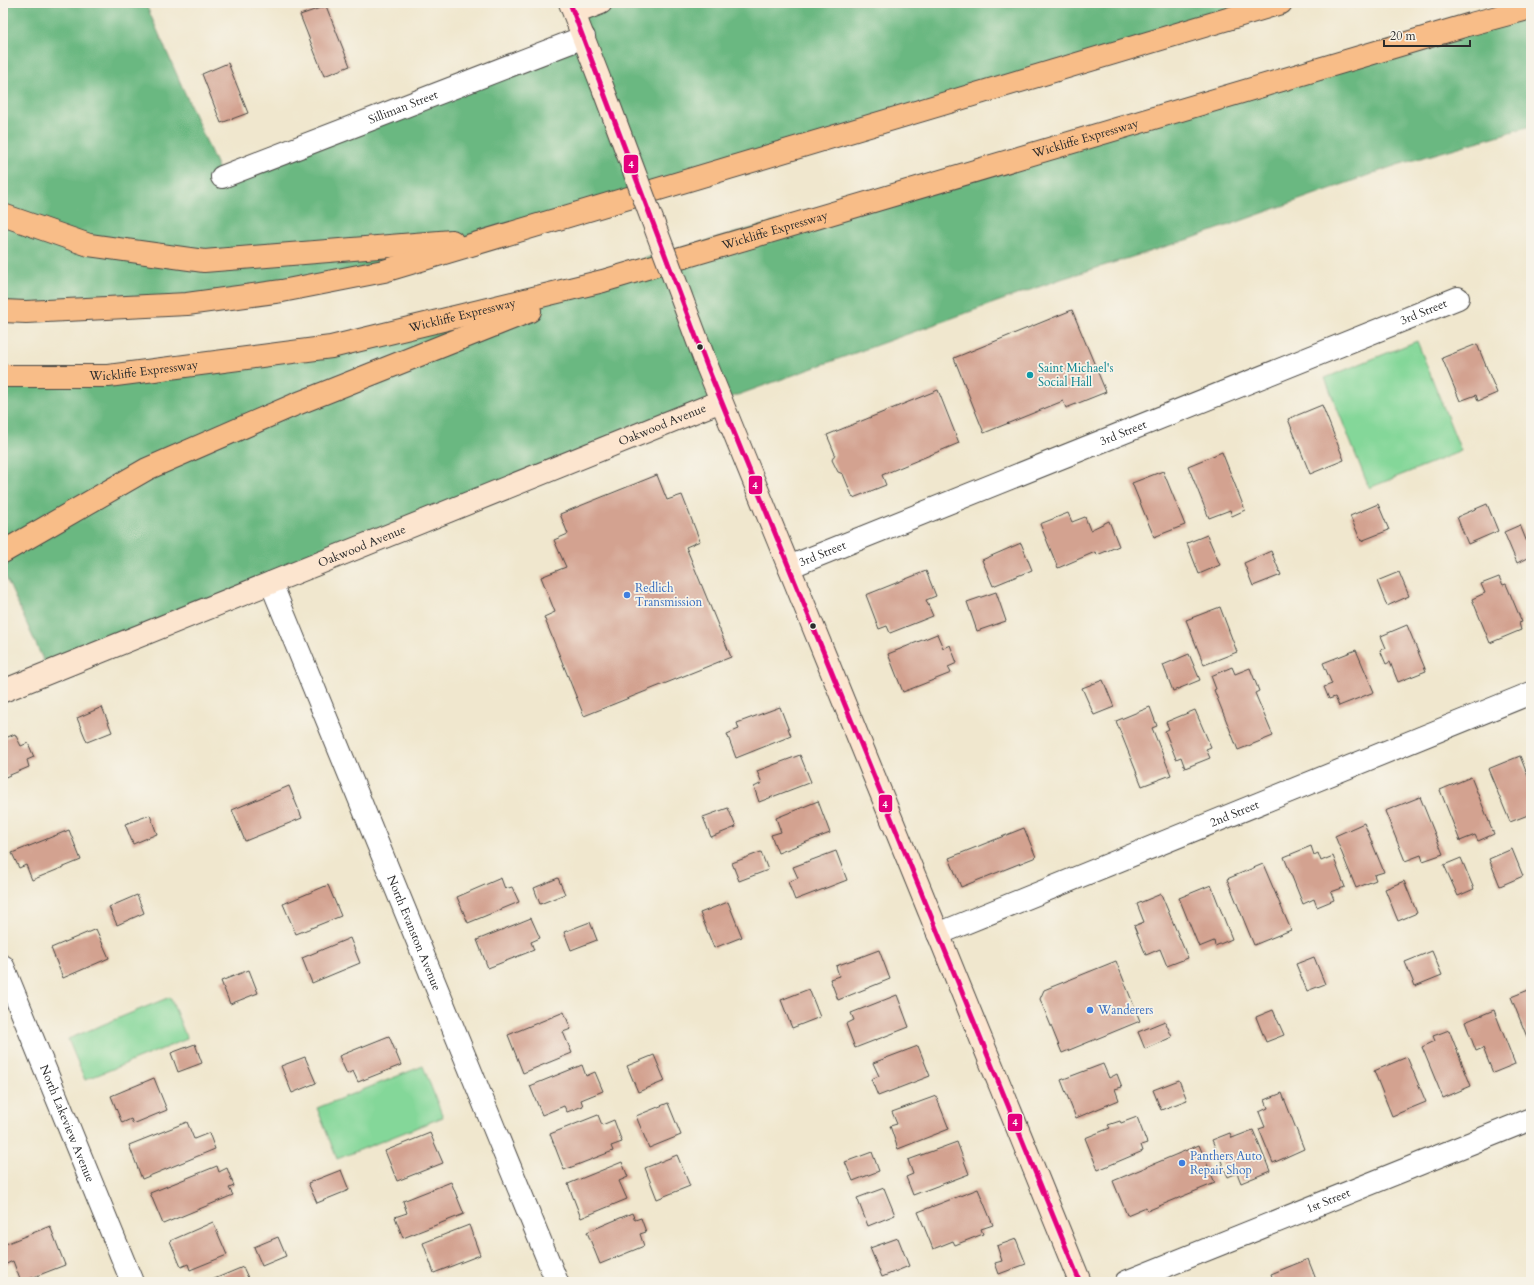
<svg xmlns="http://www.w3.org/2000/svg" width="1534" height="1285" viewBox="0 0 1534 1285" font-family="Cardo,serif">
<style>
.green{fill:#84d799;stroke:#588162}
.forest{fill:#6bb881;stroke:#4b7256}
.building{fill:#d3a290}
.lines{fill:none;stroke-linecap:round;stroke-linejoin:round}
.street-casing{stroke:#494743;stroke-width:24}
.secondary-casing{stroke:#494743;stroke-width:24}
.highway-casing{stroke:#494743;stroke-width:24}
.street{stroke:#fff;stroke-width:22}
.secondary{stroke:#fce5cf;stroke-width:22}
.highway{stroke:#f8bd88;stroke-width:22}
.secondary-bridge-casing{stroke:#494743;stroke-width:24;stroke-linecap:butt}
.secondary-bridge{stroke:#fce5cf;stroke-width:22}
.bus-1-casing{stroke:#f7f3e8;stroke-width:8}
.bus-1{stroke:#e5007d;stroke-width:5}
.bus-dot{fill:#2b2b2b;stroke:#f7f3e8;stroke-width:1.5}
.culture-dot{fill:#0f9aa8;stroke:#f7f3e8;stroke-width:1.5}
.shop-dot{fill:#3f7fe0;stroke:#f7f3e8;stroke-width:1.5}
.labels{text-anchor:middle;dominant-baseline:central;stroke-width:3.5;stroke-linejoin:round;paint-order:stroke}
.street-label{font-size:12px;fill:#2b2b2b;stroke:#f7f3e8}
.culture-label{font-size:12px;fill:#0d838f;stroke:#f7f3e8;text-anchor:start}
.shop-label{font-size:12px;fill:#366cbe;stroke:#f7f3e8;text-anchor:start}
.line-badge{stroke:#f7f3e8;stroke-width:1.5}
.badge-label{font-size:11px;text-anchor:middle;font-weight:bold;fill:#fff}
</style>
<rect width="100%" height="100%" fill="#f7f3e8"/>
<filter id="ink" filterUnits="userSpaceOnUse"><feTurbulence type="fractalNoise" baseFrequency=".025" numOctaves="2"/><feDisplacementMap in="SourceGraphic" scale="8" xChannelSelector="R" yChannelSelector="G"/><feConvolveMatrix kernelMatrix="1 2 1 2 8 2 1 2 1" color-interpolation-filters="sRGB"/></filter>
<filter id="wash" filterUnits="userSpaceOnUse"><feTurbulence type="fractalNoise" baseFrequency=".012" numOctaves="4" result="noise"/><feDisplacementMap in="SourceGraphic" scale="16" xChannelSelector="R" yChannelSelector="G"/><feGaussianBlur stdDeviation="0.9" result="paint"/><feColorMatrix in="noise" values="0 0 0 0 0 0 0 0 0 0 0 0 0 0 0 0 0 1.4 0 .05"/><feComposite in="paint" operator="in"/></filter>
<g filter="url(#wash)">
<rect width="100%" height="100%" fill="#f0e7ce"/>
<path class="green" d="M1417,341L1461,451L1369,488L1325,378Z
M170,997L187,1039L85,1080L68,1039Z
M423,1066L443,1117L337,1159L317,1108Z"/>
<path class="forest" d="M3,3H156L147,7L222,177L584,37L575,13L601,3H1281L282,291L3,311Z
M1531,8V126L1397,165L1190,239L1061,279L721,401L49,673L3,571V376L331,347Z"/>
<g id="blocks">
<path class="building" d="M326,6L350,66L324,76L300,15Z
M228,63L248,113L221,123L202,74Z
M1072,310L1106,392L1066,408L1063,401L984,433L954,358Z
M1477,344L1497,393L1478,401L1476,395L1460,401L1442,358Z
M938,390L959,443L882,475L886,485L853,498L843,474L838,472L832,460L835,454L827,435Z
M1322,405L1344,460L1310,474L1288,419Z
M1222,452L1245,510L1232,516L1230,510L1209,518L1188,466Z
M1163,471L1185,525L1154,537L1132,483Z
M657,475L667,500L682,495L700,541L686,547L731,657L584,716L544,617L555,612L541,577L566,567L554,540L568,534L560,514Z
M1378,504L1389,530L1361,541L1350,516Z
M1487,504L1498,531L1468,544L1457,517Z
M1068,513L1072,522L1085,517L1090,530L1109,521L1119,546L1097,555L1095,552L1058,568L1040,524Z
M1520,525L1531,552V556L1517,563L1504,532Z
M1207,535L1220,565L1199,574L1187,543Z
M1021,543L1032,570L993,586L982,560Z
M1271,551L1281,575L1253,586L1244,563Z
M926,571L936,596L926,600L933,616L890,633L887,626L879,629L866,595Z
M1399,572L1409,596L1387,606L1377,581Z
M1499,577L1503,585L1506,584L1522,622L1519,623L1521,630L1490,643L1472,599L1485,593L1481,584Z
M996,592L1006,621L977,631L967,602Z
M1220,607L1237,652L1204,665L1186,620Z
M1407,625L1426,671L1398,682L1390,662L1386,664L1380,650L1386,648L1381,636Z
M937,634L943,648L950,645L957,663L948,667L951,673L903,692L888,654Z
M1356,650L1374,692L1339,706L1335,697L1329,699L1324,687L1332,684L1323,663Z
M1189,654L1200,680L1173,691L1163,665Z
M1232,667L1235,674L1250,668L1259,691L1255,693L1273,736L1238,750L1214,690L1216,689L1211,676Z
M1103,680L1114,707L1094,715L1082,688Z
M102,707L112,732L87,742L77,718Z
M780,707L791,736L736,758L727,734L739,729L737,723Z
M1150,707L1157,726L1152,728L1171,775L1142,786L1116,721Z
M1195,710L1211,747L1206,749L1210,758L1185,768L1181,757L1176,759L1165,731L1169,729L1166,722Z
M15,734L21,746L28,743L34,757L27,760L29,767L3,778V739Z
M800,755L811,782L759,802L754,787L762,783L757,771Z
M1520,756L1531,784V821L1528,815L1510,822L1488,769Z
M1471,777L1494,834L1478,841L1475,835L1460,841L1440,790Z
M289,786L302,818L245,841L232,810Z
M1420,797L1443,854L1423,861L1421,855L1405,861L1385,811Z
M818,801L830,833L778,853L771,835L781,832L776,818Z
M728,808L736,827L711,837L703,817Z
M150,815L157,834L133,844L125,824Z
M1364,823L1384,872L1374,875L1376,880L1356,888L1335,836Z
M1024,828L1036,857L961,887L949,858Z
M69,830L81,860L32,880L26,865L19,868L12,853Z
M1311,846L1314,855L1318,853L1321,861L1333,856L1345,887L1331,892L1334,900L1317,907L1314,899L1303,904L1284,857Z
M1512,849L1523,876L1500,886L1489,859Z
M836,851L847,880L795,900L788,882L798,878L793,867Z
M761,852L768,870L739,881L732,863Z
M1461,858L1474,889L1458,896L1444,865Z
M1263,864L1291,930L1254,945L1227,879Z
M501,878L505,889L512,887L519,902L468,923L457,897Z
M558,878L565,894L540,904L534,888Z
M1404,881L1417,913L1398,921L1385,889Z
M328,885L341,916L296,934L283,904Z
M1211,885L1232,939L1215,946L1214,941L1199,947L1179,898Z
M1161,894L1188,958L1167,966L1160,949L1146,955L1134,926L1144,922L1137,904Z
M137,895L144,913L117,925L109,907Z
M728,902L742,937L714,948L700,913Z
M531,918L540,938L531,942L534,950L488,968L477,940Z
M590,922L597,940L571,950L564,932Z
M96,929L109,958L63,978L51,948Z
M350,938L360,963L312,983L302,958Z
M879,950L890,979L838,1000L830,979L839,976L836,966Z
M1432,951L1442,975L1415,986L1405,962Z
M1314,957L1325,984L1307,991L1296,964Z
M1116,961L1140,1021L1062,1053L1040,999L1044,990Z
M249,970L258,993L230,1004L221,981Z
M809,989L820,1017L792,1028L781,1000Z
M1531,989V1047L1511,997Z
M897,995L909,1027L855,1048L846,1024L854,1020L851,1013Z
M1273,1010L1284,1035L1266,1042L1256,1017Z
M1494,1010L1515,1064L1493,1073L1483,1048L1476,1051L1465,1022Z
M564,1012L571,1029L563,1032L572,1053L523,1073L508,1035Z
M1165,1021L1172,1037L1145,1049L1138,1032Z
M1449,1030L1471,1086L1443,1098L1422,1047L1435,1041L1433,1036Z
M389,1036L401,1065L358,1082L353,1071L347,1074L339,1056Z
M195,1044L202,1063L178,1072L171,1053Z
M918,1046L930,1076L878,1096L871,1079L879,1076L873,1063Z
M654,1055L665,1081L638,1092L627,1066Z
M305,1057L316,1083L292,1093L281,1066Z
M1407,1057L1426,1102L1392,1116L1374,1071Z
M1103,1064L1109,1078L1117,1074L1122,1087L1115,1089L1119,1100L1076,1118L1061,1080Z
M582,1065L586,1076L595,1072L603,1091L581,1100L583,1106L567,1112L564,1106L542,1115L530,1086Z
M154,1078L167,1110L133,1124L131,1119L122,1123L111,1096Z
M1179,1080L1187,1100L1161,1110L1153,1090Z
M1282,1093L1304,1149L1273,1163L1259,1129L1265,1127L1259,1112L1268,1108L1265,1100Z
M936,1096L949,1129L898,1149L890,1126L897,1124L892,1112Z
M668,1103L681,1135L649,1148L636,1116Z
M598,1115L602,1125L614,1120L622,1142L611,1146L613,1151L564,1170L550,1134Z
M1137,1117L1147,1143L1141,1145L1143,1151L1098,1170L1085,1138L1110,1128L1108,1125L1120,1121L1121,1123Z
M187,1122L194,1139L209,1133L215,1149L142,1179L129,1145Z
M1253,1130L1270,1171L1241,1183L1237,1173L1228,1177L1212,1140L1230,1133L1232,1138Z
M430,1133L443,1163L397,1181L385,1151Z
M957,1142L969,1174L913,1195L906,1177L913,1174L908,1160Z
M1199,1145L1215,1183L1147,1211L1146,1207L1127,1215L1113,1181Z
M872,1152L879,1171L853,1181L845,1162Z
M677,1155L690,1186L657,1199L645,1168Z
M622,1162L628,1177L619,1181L627,1199L581,1218L568,1184Z
M217,1166L219,1172L227,1168L234,1186L229,1188L233,1195L163,1224L150,1193Z
M341,1170L349,1190L317,1203L308,1183Z
M451,1182L464,1214L403,1238L395,1217L407,1213L403,1201Z
M884,1188L895,1215L868,1226L857,1198Z
M978,1189L993,1225L981,1229L983,1234L955,1245L953,1241L933,1249L918,1212Z
M632,1213L635,1220L641,1218L646,1232L640,1234L644,1246L600,1264L587,1232Z
M213,1222L227,1255L190,1270L188,1264L181,1267L170,1241Z
M469,1225L480,1255L434,1273L423,1243Z
M50,1226L65,1265L21,1282L13,1261L4,1265L3,1245Z
M278,1237L286,1256L262,1266L254,1247Z
M898,1238L909,1266L882,1277L870,1248Z
M1016,1239L1026,1264L999,1274L995,1263L1002,1261L997,1246Z
M1308,1259L1317,1282H1274L1271,1274Z
M243,1267L250,1282H207Z"/>
</g>
</g>
<g filter="url(#ink)">
<use href="#blocks" fill-opacity="0" stroke="#494743" stroke-width="1"/>
<g class="lines">
<defs>
<g id="street">
<path id="s1" d="M222,177L584,37"/>
<path id="s2" d="M789,567L1458,298"/>
<path id="s3" d="M271,583L557,1282"/>
<path id="s4" d="M938,934L1531,693"/>
<path id="s5" d="M3,966L132,1282"/>
<path id="s6" d="M1126,1282L1531,1119"/>
</g>
<g id="secondary">
<path d="M570,3L601,83"/>
<path d="M575,13L601,3"/>
<path d="M707,366L1080,1282"/>
<path id="s7" d="M3,691L721,401"/>
</g>
<g id="highway">
<path d="M3,215L89,245L204,261L452,241"/>
<path d="M3,311L26,312L187,304L282,291L384,271L1281,3"/>
<path id="s8" d="M3,376H108L331,347L603,281L1471,24L1531,8"/>
<path d="M3,552L147,469L294,405L530,311"/>
</g>
</defs>
<use href="#street" class="street-casing"/>
<use href="#secondary" class="secondary-casing"/>
<use href="#highway" class="highway-casing"/>
<use href="#street" class="street"/>
<use href="#secondary" class="secondary"/>
<use href="#highway" class="highway"/>
<defs>
<path id="secondary-bridge" d="M601,83L707,366"/>
</defs>
<use href="#secondary-bridge" class="secondary-bridge-casing"/>
<use href="#secondary-bridge" class="secondary-bridge"/>
<defs>
<path id="bus-1" d="M570,3L707,366L1080,1282"/>
</defs>
<use href="#bus-1" class="bus-1-casing"/>
<use href="#bus-1" class="bus-1"/>
</g>
</g>
<g class="bus-dot">
<circle cx="700" cy="347" r="3.5"/>
<circle cx="813" cy="626" r="3.5"/>
</g>
<circle class="culture-dot" cx="1030" cy="375" r="4"/>
<g class="shop-dot">
<circle cx="627" cy="595" r="4"/>
<circle cx="1090" cy="1010" r="4"/>
<circle cx="1182" cy="1163" r="4"/>
</g>
<g class="labels">
<g class="street-label">
<text stroke="none"><textPath href="#s1" startOffset="194">Silliman Street</textPath></text>
<text stroke="none"><textPath href="#s8" startOffset="1113">Wickliffe Expressway</textPath></text>
<text stroke="none"><textPath href="#s8" startOffset="789">Wickliffe Expressway</textPath></text>
<text stroke="none"><textPath href="#s2" startOffset="684">3rd Street</textPath></text>
<text stroke="none"><textPath href="#s8" startOffset="465">Wickliffe Expressway</textPath></text>
<text stroke="none"><textPath href="#s8" startOffset="141">Wickliffe Expressway</textPath></text>
<text stroke="none"><textPath href="#s7" startOffset="711">Oakwood Avenue</textPath></text>
<text stroke="none"><textPath href="#s2" startOffset="360">3rd Street</textPath></text>
<text stroke="none"><textPath href="#s7" startOffset="387">Oakwood Avenue</textPath></text>
<text stroke="none"><textPath href="#s2" startOffset="36">3rd Street</textPath></text>
<text stroke="none"><textPath href="#s4" startOffset="320">2nd Street</textPath></text>
<text stroke="none"><textPath href="#s3" startOffset="378">North Evanston Avenue</textPath></text>
<text stroke="none"><textPath href="#s5" startOffset="170">North Lakeview Avenue</textPath></text>
<text stroke="none"><textPath href="#s6" startOffset="218">1st Street</textPath></text>
</g>
<g class="culture-label">
<text x="1038" y="368">Saint Michael's<tspan x="1038" dy="14">Social Hall</tspan></text>
</g>
<g class="shop-label">
<text x="635" y="588">Redlich<tspan x="635" dy="14">Transmission</tspan></text>
<text x="1098" y="1010">Wanderers</text>
<text x="1190" y="1156">Panthers Auto<tspan x="1190" dy="14">Repair Shop</tspan></text>
</g>
</g>
<g class="line-badge">
<rect x="623" y="154" width="16" height="20" rx="4" fill="#e5007d"/>
<rect x="748" y="475" width="15" height="20" rx="4" fill="#e5007d"/>
<rect x="878" y="794" width="15" height="19" rx="4" fill="#e5007d"/>
<rect x="1007" y="1113" width="16" height="19" rx="4" fill="#e5007d"/>
</g>
<g class="badge-label">
<text x="631" y="168">4</text>
<text x="755" y="489">4</text>
<text x="885" y="808">4</text>
<text x="1015" y="1126">4</text>
</g>
<rect width="1534" height="1285" fill="none" stroke="#f7f3e8" stroke-width="16"/>
<path d="M1384 40v6h86v-6" fill="none" stroke="#2b2b2b" stroke-width="2"/>
<text x="1390" y="40" font-size="12" fill="#2b2b2b" stroke="#f7f3e8" stroke-width="3" paint-order="stroke">20 m</text>
</svg>
